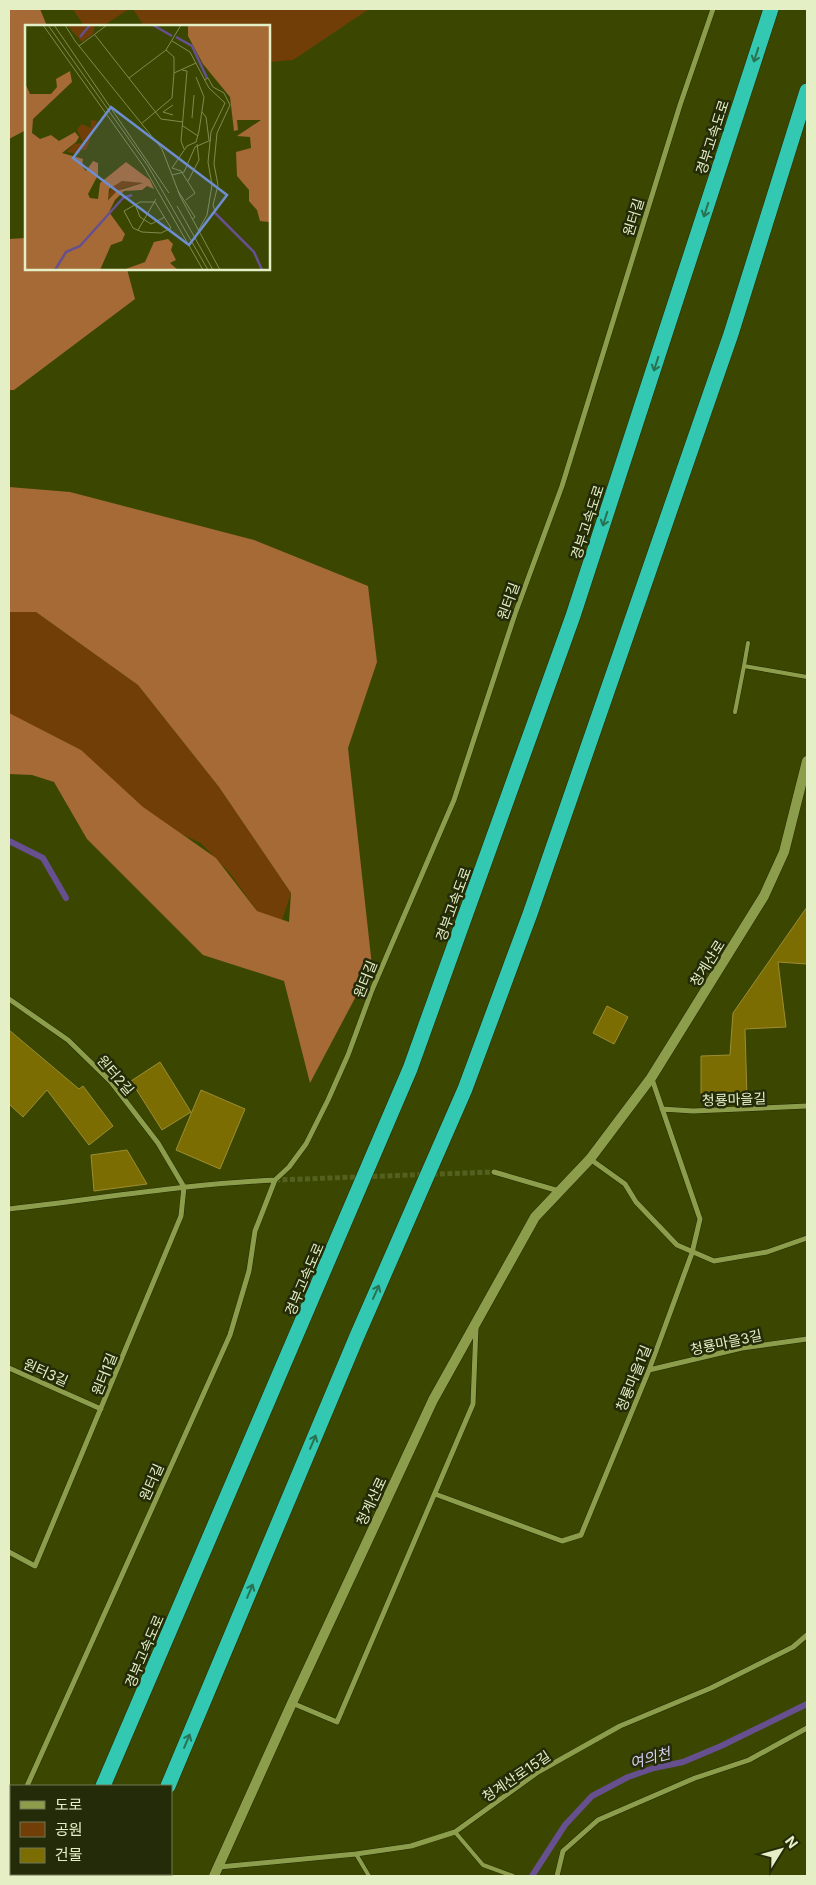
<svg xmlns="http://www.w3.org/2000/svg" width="816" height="1885" viewBox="0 0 816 1885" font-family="Inter,'Noto Sans KR',sans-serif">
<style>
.green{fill:#713e08}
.forest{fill:#a56a36}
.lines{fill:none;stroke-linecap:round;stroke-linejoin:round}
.stream{stroke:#67508f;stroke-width:6}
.building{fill:#7c6d02;stroke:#9c8d34}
.street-tunnel{stroke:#54601f;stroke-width:5;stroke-dasharray:5 2.5;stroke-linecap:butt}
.lane-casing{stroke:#232b00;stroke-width:5}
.street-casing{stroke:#232b00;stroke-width:6}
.secondary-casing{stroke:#232b00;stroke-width:11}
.highway-casing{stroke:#232b00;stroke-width:16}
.lane{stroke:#8c9e4c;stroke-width:4}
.street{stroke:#8c9e4c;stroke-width:5}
.secondary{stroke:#8c9e4c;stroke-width:10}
.highway{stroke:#32c8b1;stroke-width:15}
.oneway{stroke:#2a7254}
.labels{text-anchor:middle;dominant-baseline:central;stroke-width:5;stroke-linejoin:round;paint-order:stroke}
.street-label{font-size:14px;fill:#e4efc6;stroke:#242b08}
.water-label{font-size:15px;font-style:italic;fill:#d8ccf1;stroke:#242b08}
.inset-river{fill:none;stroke:#67508f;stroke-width:2.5}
.inset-road{fill:none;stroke:#7f8a50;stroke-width:1}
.view{fill:#6d8ed1;fill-opacity:0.15;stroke:#6d8ed1;stroke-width:2.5}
.inset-edge{fill:none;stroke:#e4efc6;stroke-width:2.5}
</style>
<rect width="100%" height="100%" fill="#3b4701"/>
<path class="green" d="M73,9H129L103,26H84Z
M133,9H369L293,60L269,62V26H144Z
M9,612H36L138,685L219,787L291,893L282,920L257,911L229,872L201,843L165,827L128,794L36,730L9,714Z"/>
<path class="forest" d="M9,9H40L47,26H26V130L9,139Z
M26,238V269H127L135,299L14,390H9V239Z
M9,487L70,492L254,540L368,586L377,662L348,748L372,966L310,1083L284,981L203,955L87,839L54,782L32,775L9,774V713L81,750L143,807L216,858L257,911L289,922L291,893L219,787L138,685L36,612H9Z"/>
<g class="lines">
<path class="stream" d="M9,841L43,858L66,898
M532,1876L565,1825L592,1796L628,1777L654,1768L683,1762L721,1746L807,1704"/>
</g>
<path class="building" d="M807,907V964L778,962L786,1027L745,1029L747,1098H701V1056L730,1055L733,1013Z
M607,1006L628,1017L614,1044L593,1033Z
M9,1030L79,1089L83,1086L113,1126L89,1145L47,1090L23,1117L9,1104Z
M160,1062L191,1112L162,1130L131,1081Z
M201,1090L245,1109L220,1169L176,1150Z
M127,1150L147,1184L94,1191L91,1155Z"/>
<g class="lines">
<path class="street-tunnel" d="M275,1180L494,1172"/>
<defs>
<path id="lane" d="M744,666L748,643
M735,712L744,666L807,677
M455,1832L483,1865L513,1876
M356,1854L369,1876"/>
<path id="street" d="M9,999L68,1040L111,1082L158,1143L184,1187L181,1216L35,1566L9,1552
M662,1109L693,1111L807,1106
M590,1159L625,1184L636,1202L677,1245L714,1261L767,1252L807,1238
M494,1172L559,1191
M9,1209C98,1199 186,1184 275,1180
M9,1368L101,1409
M649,1370L742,1348L807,1339
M435,1494L562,1541L581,1535L649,1370L692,1253L700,1219L652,1079
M292,1703L337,1722L473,1404L476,1327
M27,1786L230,1335L249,1271L255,1231L275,1180L289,1167L306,1144L328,1100L348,1055L372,990L454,800L515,614L562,486L680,105L713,9
M9,1831L11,1825
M219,1867L356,1854L411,1846L455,1832L538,1772L620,1726L711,1688L793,1647L807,1635
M557,1876L563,1851L598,1820L695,1778L749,1760L807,1728"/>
<path id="secondary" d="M214,1876L292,1703L433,1400L535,1217L590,1159L651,1078L764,896L784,852L807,761"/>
<path id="highway" d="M103,1786L410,1069L573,616L771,9
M168,1786L357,1336L465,1089L530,914L731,334L807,91
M63,1876L64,1874
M129,1876L130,1874"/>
</defs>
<use href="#lane" class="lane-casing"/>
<use href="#street" class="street-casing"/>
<use href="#secondary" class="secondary-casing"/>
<use href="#highway" class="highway-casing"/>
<use href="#lane" class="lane"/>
<use href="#street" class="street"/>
<use href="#secondary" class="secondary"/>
<use href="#highway" class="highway"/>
</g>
<defs><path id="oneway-shaft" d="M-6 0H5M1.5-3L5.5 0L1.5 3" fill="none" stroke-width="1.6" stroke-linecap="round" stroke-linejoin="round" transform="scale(1.25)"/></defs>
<g class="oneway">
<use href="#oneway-shaft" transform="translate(756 55) rotate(108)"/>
<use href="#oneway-shaft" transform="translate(706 210) rotate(108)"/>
<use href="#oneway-shaft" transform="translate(656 364) rotate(108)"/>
<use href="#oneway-shaft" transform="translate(605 519) rotate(108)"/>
<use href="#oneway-shaft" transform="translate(376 1292) rotate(-66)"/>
<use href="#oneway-shaft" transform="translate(313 1442) rotate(-67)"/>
<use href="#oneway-shaft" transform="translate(250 1591) rotate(-67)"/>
<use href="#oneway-shaft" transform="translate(187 1741) rotate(-67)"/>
</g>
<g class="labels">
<g class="street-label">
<text transform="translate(712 137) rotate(-72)">경부고속도로</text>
<text transform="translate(633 217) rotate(-73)">원터길</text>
<text transform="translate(587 522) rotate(-72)">경부고속도로</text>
<text transform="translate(508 601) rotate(-70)">원터길</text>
<text transform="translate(453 904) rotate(-70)">경부고속도로</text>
<text transform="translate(707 963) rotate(-58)">청계산로</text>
<text transform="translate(365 979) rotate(-68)">원터길</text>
<text transform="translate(116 1075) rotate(49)">원터2길</text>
<text transform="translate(734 1099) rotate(-2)">청룡마을길</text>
<text transform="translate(304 1279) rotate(-67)">경부고속도로</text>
<text transform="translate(726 1342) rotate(-12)">청룡마을3길</text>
<text transform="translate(46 1372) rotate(24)">원터3길</text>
<text transform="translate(104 1374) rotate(-68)">원터1길</text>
<text transform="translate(633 1378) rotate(-68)">청룡마을1길</text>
<text transform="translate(151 1482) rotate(-66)">원터길</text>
<text transform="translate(371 1501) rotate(-65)">청계산로</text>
<text transform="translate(144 1651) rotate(-67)">경부고속도로</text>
<text transform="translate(516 1776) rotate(-34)">청계산로15길</text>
</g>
<g class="water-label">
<text transform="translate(650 1758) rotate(-15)">여의천</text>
</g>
</g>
<g transform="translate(25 25)">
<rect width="245" height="245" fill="#3b4701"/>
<path d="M42,0H70L68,9L57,17ZM66,95L72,96L61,125H55V129L42,127L49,119L58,118L52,104L57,99L66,103ZM97,156L118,158L98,163L82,174L88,159Z" fill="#713e08"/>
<path d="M163,0H245V203L244,197L235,196L232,185L224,176V165L212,151L211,127L226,123L225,112L212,111L236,95H212L213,105L209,106L205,72L178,39L163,11ZM45,46L47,57L8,94L7,108L15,114L26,110L34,116L50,107L54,112L51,117L37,128L58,134L57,141L61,146L68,136L73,138V150L63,169L65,173L73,174L75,158L101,137L125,155L129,164L122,161L117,165L99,166L90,175L84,187L100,209L97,216L86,220L75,245H0V58L5,69H26L32,62L31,54ZM97,156L118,158L92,166L83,175L84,164ZM143,214L148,219L146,225L151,235L145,238L153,245H98L120,237L129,217Z" fill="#a56a36" fill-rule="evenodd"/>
<path class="inset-river" d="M128,0L147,11M55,12L65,0M151,12L167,21L182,53M189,187L229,227L237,245M30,245L41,227L55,221L98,173L107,170"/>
<path class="inset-road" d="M18,0L119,142L178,245M23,0L123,141L183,245M29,0L144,168M40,0L50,16M70,10L136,94L158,97M50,16L137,124L155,171L195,245M147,16L165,27L184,63L200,78L186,107L183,137L187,160L182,190L173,206M54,21L82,0M141,25L149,32V48M157,45L162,46L156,116L159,124M104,53L141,25L156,0M179,55L183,53L188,62L199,68L205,80L192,108L189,139L193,160L188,180L190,186M148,80L138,87L148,90M177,87L181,92L184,115M167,93L169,70M116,99L147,73L149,48L171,38M158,101L173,111M147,143L162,121L171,117L174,106L179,72L171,52M147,143L156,146L170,168L161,175M147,150L159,147L170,122L186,115M163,156L174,135L172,119M153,166L170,192L167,194M115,177H130L146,203L136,208L117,207L108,203L99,186ZM110,179L115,192L126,199L140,192M152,181L188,245M113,205L131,174"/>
<path class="view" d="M86,82L202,170L164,220L48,133Z"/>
<rect width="245" height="245" class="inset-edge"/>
</g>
<rect width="816" height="1885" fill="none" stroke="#e4efc6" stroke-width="20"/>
<rect x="10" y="1785" width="162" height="90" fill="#242b08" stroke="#717954"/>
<rect x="20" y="1801" width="25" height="8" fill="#8c9e4c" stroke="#717954"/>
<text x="55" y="1810" font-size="15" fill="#e4efc6">도로</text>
<rect x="20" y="1822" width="25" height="15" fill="#713e08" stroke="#717954"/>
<text x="55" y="1835" font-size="15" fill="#e4efc6">공원</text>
<rect x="20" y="1848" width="25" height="15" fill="#7c6d02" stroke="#717954"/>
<text x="55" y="1860" font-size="15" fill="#e4efc6">건물</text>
<g transform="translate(781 1850) rotate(53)" stroke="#242b08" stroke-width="4" paint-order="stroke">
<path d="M0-4L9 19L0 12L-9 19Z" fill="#e4efc6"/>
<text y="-8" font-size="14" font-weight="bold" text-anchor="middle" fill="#e4efc6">N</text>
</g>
</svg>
